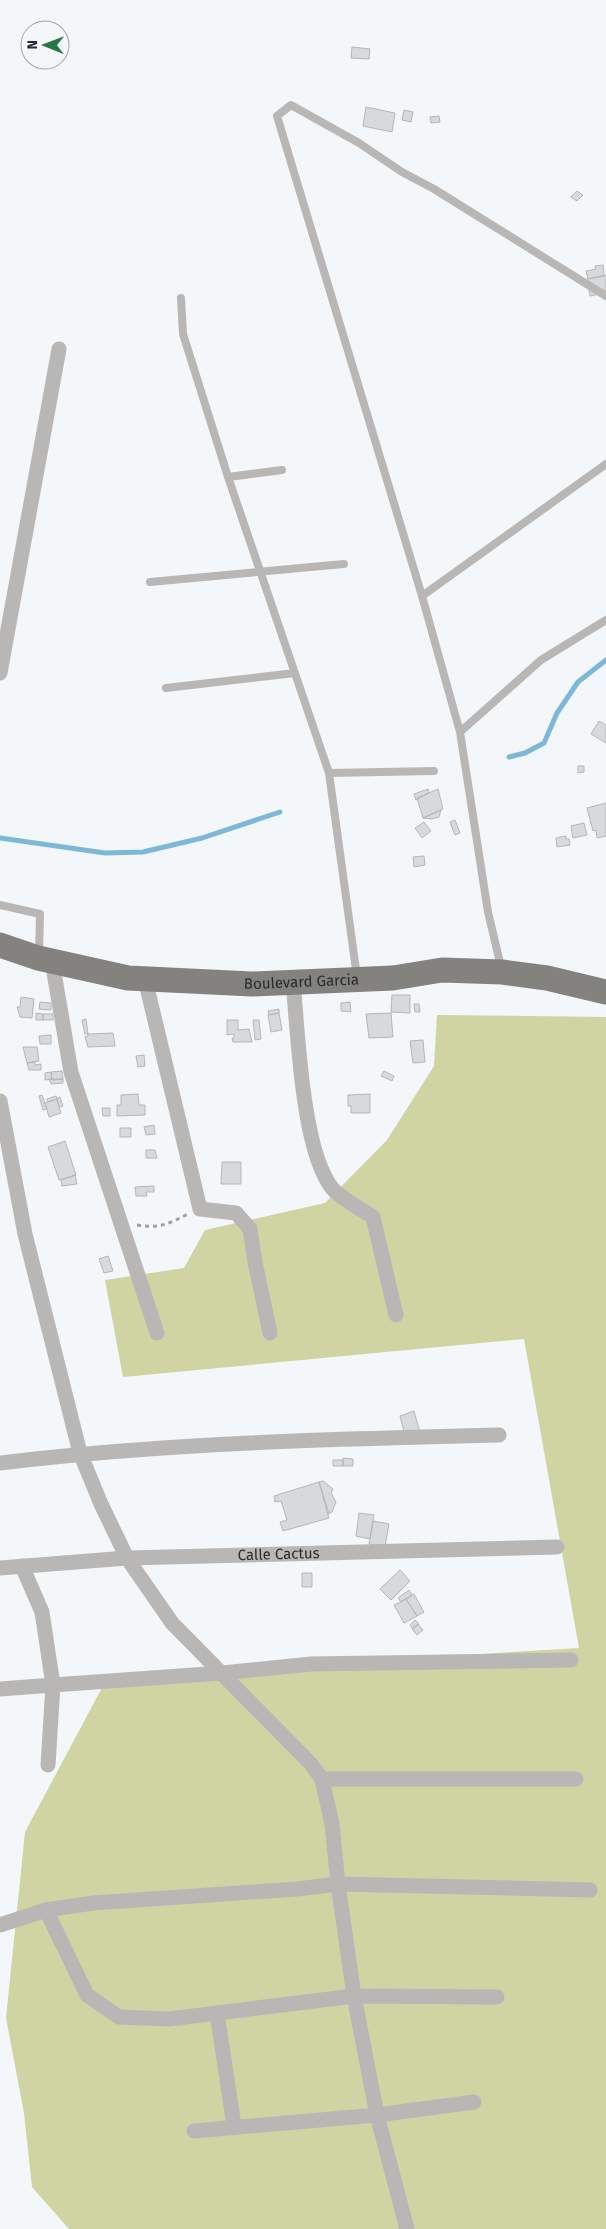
<svg xmlns="http://www.w3.org/2000/svg" width="606" height="2229" viewBox="0 0 606 2229" font-family="'Fira Sans',sans-serif">
<style>
.green{fill:#cfd4a2}
.lines{fill:none;stroke-linecap:round;stroke-linejoin:round}
.stream{stroke:#7db8d9;stroke-width:5}
.building{fill:#d6dadd;stroke:#b4b7ba}
.path{stroke:#9ea1a3;stroke-width:3;stroke-dasharray:4 4;stroke-linecap:butt}
.service{stroke:#b8b7b5;stroke-width:8}
.minor{stroke:#b8b7b5;stroke-width:15}
.primary{stroke:#84827f;stroke-width:25}
.labels{text-anchor:middle;dominant-baseline:central;stroke-width:4;stroke-linejoin:round;paint-order:stroke}
.street-label{font-size:15px;fill:#2a2b2d;stroke:#f3f7fa}
</style>
<rect width="100%" height="100%" fill="#f3f7fa"/>
<path class="green" d="M437,1015L606,1017V2229H69L32,2187L24,2113L6,2018L25,1832L104,1684L163,1673L579,1648L524,1339L123,1377L105,1280L184,1268L205,1230L325,1203L387,1140L434,1066Z"/>
<g class="lines">
<path class="stream" d="M509,757L525,753L544,743L557,713L578,682L606,660
M0,838L105,853L143,852L202,838L280,812"/>
</g>
<path class="building" d="M352,47L370,49L369,59L351,58Z
M366,107L395,113L392,132L363,126Z
M404,110L413,112L411,122L402,120Z
M439,116L440,122L431,123L430,117Z
M577,191L583,195L577,201L571,197Z
M603,265L604,276L588,279L586,271L596,269L595,266Z
M606,275V293L590,296L587,279Z
M599,721L606,725V743L591,734Z
M578,766H584V772L578,773Z
M428,789L429,793L416,800L414,794Z
M438,789L443,809L423,818L417,798Z
M606,803V836L597,838L596,830L593,831L587,808Z
M441,810L439,817L432,819L423,818Z
M455,820L460,833L455,835L450,822Z
M424,822L431,831L422,838L415,828Z
M584,823L587,835L573,838L571,826Z
M566,836V839H569L570,845L557,847L556,838Z
M424,856L425,865L414,867L413,857Z
M392,995H410V1013L391,1012Z
M21,997L34,999L32,1018L20,1017L17,1007H20Z
M40,1002L51,1003V1010L39,1009Z
M350,1002L351,1012L341,1011V1003Z
M414,1004H419L420,1012H415Z
M279,1009V1013L269,1015L268,1011Z
M36,1013L43,1014V1020H36Z
M279,1013L282,1030L271,1032L268,1015Z
M391,1013L393,1037L369,1038L366,1014Z
M43,1014H53V1020H43Z
M86,1019L88,1034H85L82,1020Z
M227,1020H238V1030L249,1029L252,1042H233L232,1038H234V1034L227,1035Z
M253,1020H259L261,1039L255,1040Z
M113,1033L115,1046L88,1047L85,1037L88,1036V1034Z
M51,1035V1044H40L39,1036Z
M423,1040L425,1062L413,1063L410,1041Z
M23,1047H37L39,1061L27,1063Z
M144,1055L145,1066L138,1067L136,1056Z
M35,1062V1065L41,1064V1070H29L27,1063Z
M62,1071L63,1079L52,1080L51,1072Z
M384,1071L394,1076L392,1081L381,1076Z
M51,1072L52,1079L45,1080V1073Z
M49,1079H63V1083L51,1084Z
M138,1094L139,1105H145V1115L117,1116V1105H121V1095Z
M370,1094V1113H351V1106H348V1095Z
M42,1095L47,1109L43,1110L39,1096Z
M56,1096L57,1099L60,1097L63,1106L59,1107L57,1099L48,1102L47,1099Z
M57,1099L61,1113L49,1117L45,1103Z
M102,1108H110V1116H103Z
M154,1125L155,1134L146,1135L144,1127Z
M120,1128H131V1137H120Z
M65,1141L76,1175L59,1180L48,1147Z
M146,1150H155L157,1158H146Z
M222,1162H241V1184H221Z
M75,1175L77,1184L62,1186L61,1180Z
M154,1186V1192H146L147,1196H136L135,1187Z
M108,1256L113,1271L104,1273L99,1259Z
M414,1411L422,1440L407,1444L400,1416Z
M343,1458L353,1459V1466H343Z
M333,1460H343V1466H333Z
M323,1481L333,1489L331,1493L336,1502L332,1512L329,1514L319,1482Z
M319,1482L329,1518L283,1531L280,1522L287,1520L281,1501L275,1502L274,1496Z
M359,1513L374,1515L370,1539L356,1536Z
M373,1521L389,1524L385,1547L369,1544Z
M400,1570L410,1581L391,1600L380,1589Z
M302,1573H312V1587H302Z
M409,1590L412,1595L401,1602L398,1598Z
M414,1594L424,1612L417,1616L406,1599Z
M406,1599L417,1616L404,1623L394,1605Z
M415,1620L419,1624L413,1629L410,1625Z
M418,1624L423,1630L417,1635L412,1629Z"/>
<g class="lines">
<path class="path" d="M137,1225C159,1229 168,1224 188,1214"/>
<path class="service" d="M181,298L183,334L228,477L329,773L357,977
M228,477L282,470
M150,582L344,564
M422,596L606,464
M166,688L295,673
M460,732L422,596L277,116L291,105L359,143L402,172L434,189L606,296
M329,773L434,771
M0,905L40,914L39,953
M501,967L488,912L460,732L541,660L606,620"/>
<g class="minor">
<path d="M0,673L59,349"/>
<path d="M52,961L71,1072L157,1333"/>
<path d="M145,979L200,1209L236,1213L250,1229L255,1262L270,1333"/>
<path d="M293,982C298,1033 302,1150 332,1188C340,1198 361,1209 373,1217L396,1315"/>
<path d="M0,1101L25,1234L80,1453L101,1504L127,1558L172,1623L311,1764L322,1779L332,1824L338,1884L354,1996L377,2115L407,2229"/>
<path d="M0,1463C166,1443 332,1439 499,1435"/>
<path id="s1" d="M0,1568L127,1558L557,1547"/>
<path d="M0,1689L53,1685L42,1612L22,1566"/>
<path d="M48,1765L53,1685L222,1673L311,1664L571,1660"/>
<path d="M322,1779H576"/>
<path d="M46,1910L87,1995L119,2017L169,2019L354,1996L497,1997"/>
<path d="M0,1925L46,1910L93,1903L297,1889L338,1884L590,1890"/>
<path d="M217,2013L234,2126"/>
<path d="M194,2131L377,2115L474,2102"/>
</g>
<path class="primary" id="s2" d="M0,945L38,958L128,978L252,984L393,978L442,970L502,972L547,978L606,992"/>
</g>
<g class="labels">
<g class="street-label">
<text stroke="none"><textPath href="#s2" startOffset="306">Boulevard Garcia</textPath></text>
<text stroke="none"><textPath href="#s1" startOffset="279">Calle Cactus</textPath></text>
</g>
</g>
<g transform="translate(45 45) rotate(271)"><circle r="24" fill="#f3f7fa" stroke="#a3a5a8"/>
<path d="M0-4L9 19L0 12L-9 19Z" fill="#287747"/>
<text y="-8" font-size="14" font-weight="bold" text-anchor="middle" fill="#2a2b2d">N</text>
</g>
</svg>
